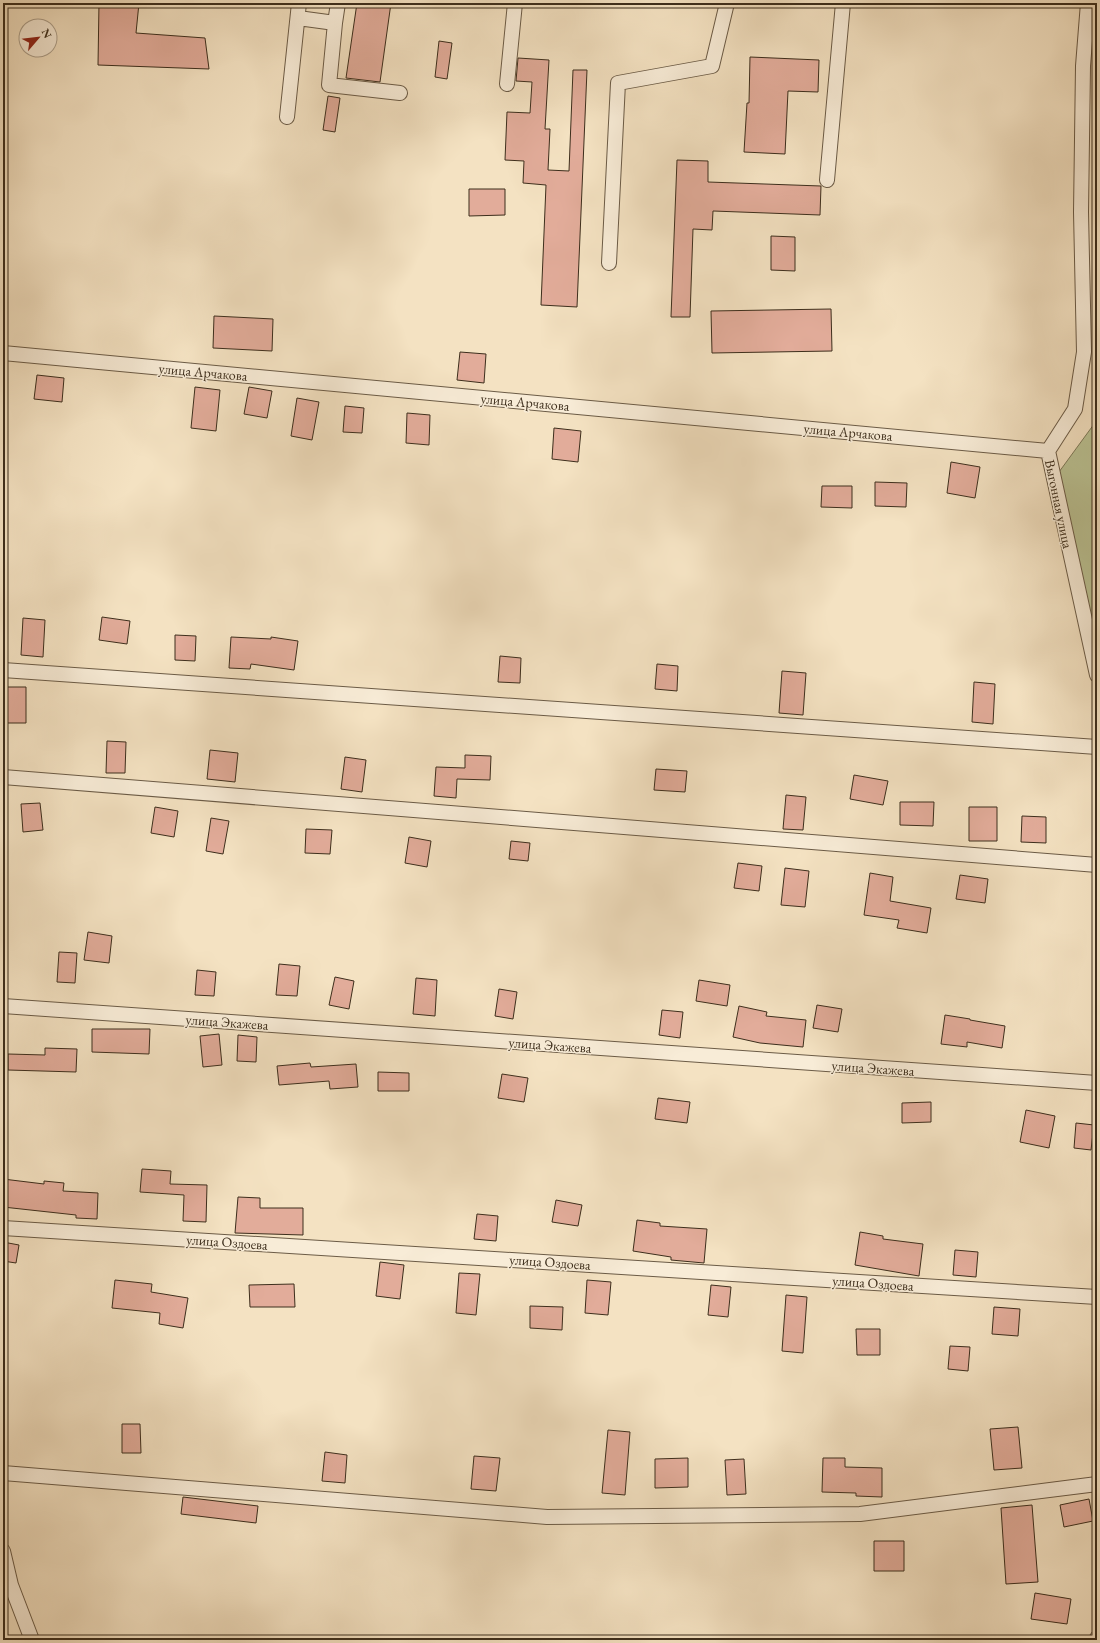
<svg xmlns="http://www.w3.org/2000/svg" width="1100" height="1643" viewBox="0 0 1100 1643" font-family="'EB Garamond',serif">
<style>
.green{fill:#bbc394;stroke:#7c7858}
.building{fill:#e2ac9a;stroke:#3d2e1c}
.lines{fill:none;stroke-linecap:round;stroke-linejoin:round}
.minor-casing{stroke:#6b5b46;stroke-width:16}
.minor{stroke:#f8ecd7;stroke-width:14}
.labels{text-anchor:middle;dominant-baseline:central;stroke-width:3;stroke-linejoin:round;paint-order:stroke}
.street-label{font-size:14px;fill:#3d2e1c;stroke:#f8ecd7}
</style>
<rect width="100%" height="100%" fill="#f4e2c2"/>
<filter id="stains"><feTurbulence type="fractalNoise" baseFrequency=".005" numOctaves="4"/><feColorMatrix values="0 0 0 0 .2 0 0 0 0 .09 0 0 0 0 .02 0 0 0 .5 -.17"/></filter>
<radialGradient id="worn" r=".72"><stop offset=".6" stop-color="#630" stop-opacity="0"/><stop offset="1" stop-color="#630" stop-opacity=".3"/></radialGradient>
<path class="green" d="M1097,420V644L1059,472Z"/>
<path class="building" d="M99,3H139L136,33L205,38L209,69L98,65Z
M357,3H391L380,82L346,78Z
M439,41L452,43L447,79L435,77Z
M750,57L819,60L818,92L788,91L785,154L744,152L747,103H749Z
M518,58L549,60L545,129H550L548,170L569,171L573,70H587L577,307L541,305L546,185L523,183L524,161L505,160L507,112L530,113L532,82L516,81Z
M328,96L340,98L335,132L323,130Z
M677,160L708,161V182L821,186L820,215L713,211L712,230L693,229L690,317H671Z
M469,189H505V215L469,216Z
M771,236L795,237V271L771,270Z
M831,309L832,351L712,353L711,311Z
M214,316L273,319L272,351L213,348Z
M460,352L486,354L484,383L457,380Z
M37,375L64,378L62,402L34,399Z
M195,387L220,390L216,431L191,428Z
M249,387L272,391L267,418L244,414Z
M297,398L319,402L312,440L291,436Z
M345,406L364,408L362,433L343,432Z
M407,413L430,415L429,445L406,443Z
M554,428L581,431L578,462L552,459Z
M951,462L980,467L975,498L947,493Z
M875,482L907,483L906,507L875,506Z
M822,486H852V508L821,507Z
M102,617L130,621L127,644L99,640Z
M23,618L45,620L43,657L21,655Z
M175,635L196,636L195,661L175,660Z
M231,637L271,639V637L298,641L294,670L251,664L250,669L229,668Z
M500,656L521,658L520,683L498,682Z
M657,664L678,666L677,691L655,689Z
M782,671L806,673L803,715L779,713Z
M974,682L995,684L993,724L972,722Z
M6,687H26V723H6Z
M107,741L126,742L125,773H106Z
M210,750L238,753L235,782L207,779Z
M465,755L491,756L490,780L457,779L456,798L434,796L436,767L465,768Z
M345,757L366,760L362,792L341,789Z
M656,769L687,771L685,792L654,790Z
M854,775L888,781L883,805L850,799Z
M786,795L806,797L803,830L783,829Z
M900,802H934L933,826L900,825Z
M40,803L43,830L23,832L21,804Z
M155,807L178,811L174,837L151,833Z
M969,807H997V841H969Z
M1022,816L1046,817V843L1021,842Z
M211,818L229,821L223,854L206,851Z
M306,829L332,830L330,854L305,853Z
M409,837L431,841L427,867L405,863Z
M511,841L530,843L528,861L509,859Z
M738,863L762,866L759,891L734,888Z
M785,868L809,871L805,907L781,905Z
M870,873L893,877L890,901L931,908L927,933L897,928L899,920L864,915Z
M960,875L988,879L985,903L956,899Z
M88,932L112,936L109,963L84,960Z
M59,952L77,953L75,983L57,982Z
M279,964L300,966L297,996L276,995Z
M197,970L216,972L214,996L195,995Z
M335,977L354,981L349,1009L329,1005Z
M416,978L437,980L435,1016L413,1014Z
M699,980L730,985L727,1006L696,1001Z
M499,989L517,992L513,1019L495,1016Z
M817,1005L842,1009L838,1032L813,1028Z
M739,1006L767,1012L766,1016L806,1020L803,1047L760,1043L733,1037Z
M662,1010L683,1012L680,1038L659,1035Z
M945,1015L970,1019V1020L1005,1026L1002,1048L967,1042V1047L941,1044Z
M92,1029H150L149,1054L92,1052Z
M219,1034L222,1065L203,1067L200,1036Z
M238,1035L257,1037L256,1062L237,1061Z
M45,1048L77,1049L76,1072L8,1070V1054L45,1055Z
M310,1063L311,1067L356,1064L358,1087L330,1089L329,1081L279,1085L277,1066Z
M378,1072L409,1073V1091H378Z
M502,1074L528,1078L524,1102L498,1098Z
M658,1098L690,1102L687,1123L655,1119Z
M931,1102V1122L902,1123V1103Z
M1026,1110L1055,1116L1049,1148L1020,1142Z
M1076,1123L1094,1125L1091,1150L1074,1148Z
M142,1169L171,1171L170,1184L207,1185L206,1222L183,1221L184,1195L140,1192Z
M3,1179L44,1184V1181L64,1183L63,1191L98,1193L97,1219L76,1218V1215L3,1207Z
M238,1197L260,1198V1208H303V1235L235,1233Z
M556,1200L582,1205L578,1226L552,1222Z
M477,1214L498,1216L496,1241L474,1239Z
M637,1220L660,1223V1226L707,1229L704,1263L671,1260V1257L633,1251Z
M860,1232L883,1236V1239L923,1244L919,1276L855,1265Z
M3,1242L19,1245L16,1263L3,1261Z
M955,1250L978,1252L976,1277L953,1275Z
M380,1262L404,1265L400,1299L376,1296Z
M459,1273L480,1274L476,1315L456,1313Z
M115,1280L152,1284L151,1292L188,1298L183,1328L159,1324L160,1313L112,1308Z
M587,1280L611,1282L608,1315L585,1313Z
M294,1284L295,1307H250L249,1285Z
M711,1285L731,1287L728,1317L708,1315Z
M786,1295L807,1297L803,1353L782,1351Z
M530,1306L563,1307L562,1330L530,1328Z
M994,1307L1020,1309L1018,1336L992,1334Z
M856,1329H880V1355H857Z
M950,1346L970,1347L968,1371L948,1369Z
M122,1424H140L141,1453H122Z
M1018,1427L1022,1468L994,1470L990,1429Z
M608,1430L630,1432L625,1495L602,1493Z
M325,1452L347,1455L345,1483L322,1481Z
M474,1456L500,1458L496,1491L471,1489Z
M688,1458V1487L655,1488V1459Z
M823,1458H845V1467L882,1468V1497L856,1496V1493L822,1492Z
M744,1459L746,1494L727,1495L725,1460Z
M183,1497L258,1506L256,1523L181,1514Z
M1089,1499L1093,1521L1064,1527L1060,1505Z
M1032,1505L1038,1582L1006,1584L1001,1508Z
M874,1541H904V1571H874Z
M1035,1593L1071,1599L1067,1624L1031,1619Z"/>
<g class="lines">
<defs>
<path id="minor" d="M1088,3L1083,66L1081,212L1084,352L1075,409L1048,451L1097,675
M298,18L335,23L338,3
M335,23L329,85L400,93
M507,84L515,3
M287,117L299,3
M827,180L843,3
M609,263L618,83L712,66L727,3
M3,353L1048,451
M3,670L1097,747
M3,777L1097,865
M3,1006L1097,1083
M3,1228L1097,1297
M3,1473L547,1517L860,1514L1097,1484
M3,1551L11,1585L32,1640
M1096,1640L1097,1638"/>
</defs>
<use href="#minor" class="minor-casing"/>
<use href="#minor" class="minor"/>
</g>
<g class="labels">
<g class="street-label">
<text transform="translate(203 372) rotate(5)">улица Арчакова</text>
<text transform="translate(525 402) rotate(5)">улица Арчакова</text>
<text transform="translate(848 432) rotate(5)">улица Арчакова</text>
<text transform="translate(1059 504) rotate(78)">Выгонная улица</text>
<text transform="translate(227 1022) rotate(4)">улица Экажева</text>
<text transform="translate(550 1045) rotate(4)">улица Экажева</text>
<text transform="translate(873 1068) rotate(4)">улица Экажева</text>
<text transform="translate(227 1242) rotate(4)">улица Оздоева</text>
<text transform="translate(550 1262) rotate(4)">улица Оздоева</text>
<text transform="translate(873 1283) rotate(4)">улица Оздоева</text>
</g>
</g>
<rect width="1100" height="1643" fill="none" stroke="#f4e2c2" stroke-width="16"/>
<rect x="4" y="4" width="1092" height="1635" fill="none" stroke="#3d2e1c" stroke-width="2"/>
<rect x="8" y="8" width="1084" height="1627" fill="none" stroke="#3d2e1c"/>
<g transform="translate(38 38) rotate(62)"><circle r="19" fill="#f8ecd7" stroke="#ada08c"/>
<path d="M0-3L7 15L0 10L-7 15Z" fill="#8f2418"/>
<text y="-6" font-size="11" font-weight="bold" text-anchor="middle" fill="#3d2e1c">N</text>
</g>
<rect width="100%" height="100%" filter="url(#stains)"/>
<rect width="100%" height="100%" fill="url(#worn)"/>
</svg>
